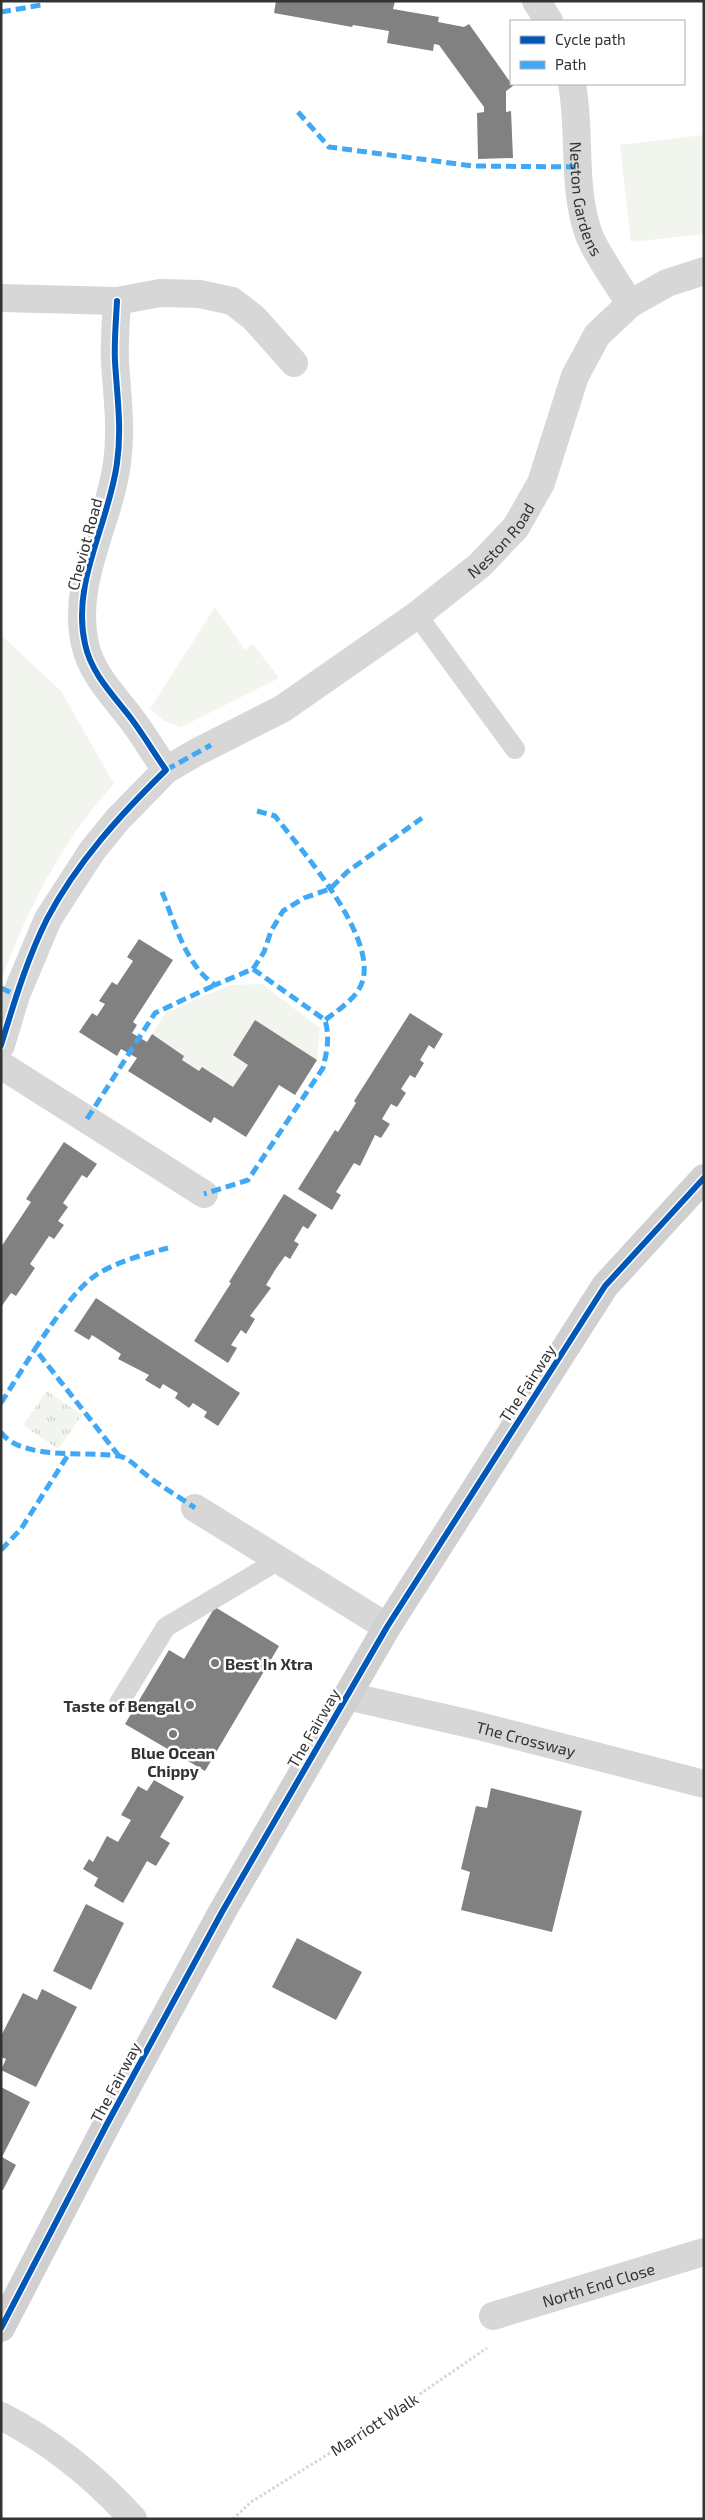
<svg xmlns="http://www.w3.org/2000/svg" width="705" height="2520" viewBox="0 0 705 2520" font-family="'Exo 2',sans-serif">
<style>
.green{fill:#f1f5ed}
.park{fill:url(#park-tufts)}
.building{fill:#818181}
.lines{fill:none;stroke-linecap:round;stroke-linejoin:round}
.path{stroke:#d6d6d6;stroke-width:3;stroke-dasharray:2.5 2.5;stroke-linecap:butt}
.lane{stroke:#d7d7d7;stroke-width:20}
.street{stroke:#d7d7d7;stroke-width:28}
.secondary{stroke:#d0d0d0;stroke-width:28}
.quiet{stroke:#3fa9f5;stroke-width:5;stroke-dasharray:10 5;stroke-linecap:butt}
.cycleway-casing{stroke:#fff;stroke-width:9}
.cycleway{stroke:#0057b8;stroke-width:6}
.poi-dot{fill:#7a7a7a;stroke:#fff;stroke-width:2}
.labels{text-anchor:middle;dominant-baseline:central;stroke-width:5;stroke-linejoin:round;paint-order:stroke}
.street-label{font-size:16px;fill:#333;stroke:#fff}
.poi-label{font-size:16px;font-weight:bold;fill:#333;stroke:#fff;text-anchor:start}
</style>
<defs>
<pattern id="park-tufts" width="24" height="20" patternUnits="userSpaceOnUse" patternTransform="scale(1.25)"><rect width="24" height="20" fill="#f1f5ed"/><path d="M3 7l-1-3M5 7V3M7 7l1-3M15 17l-1-3M17 17v-4M19 17l1-3" fill="none" stroke="#cfd2cc"/></pattern>
</defs>
<rect width="100%" height="100%" fill="#fff"/>
<path class="green" d="M704,135V234L631,242L620,145Z
M215,607L245,650L253,644L279,678L181,727L164,721L150,709Z
M1,635L61,691L114,784C61,841 29,908 1,980Z
M262,984L320,1028L317,1060L255,1020L233,1054L248,1065L233,1087L202,1067L199,1071L182,1060L184,1056L152,1034L165,1014L203,996L232,985Z"/>
<path class="park" d="M47,1391L82,1415L58,1449L23,1425Z"/>
<path class="building" d="M276,1H395L393,9L439,17L438,22L464,27L469,24L513,86L506,91V112L511,111L513,158L478,159L477,113L484,112V107L439,45L434,44L433,51L387,43L389,31L353,25L352,27L274,13Z
M139,939L173,960L133,1022L137,1025L132,1033L147,1042L152,1034L184,1056L182,1060L199,1071L202,1067L233,1087L248,1065L233,1055L255,1020L317,1060L295,1095L279,1085L246,1137L214,1117L211,1123L128,1071L137,1058L121,1049L117,1056L79,1032L92,1013L97,1016L105,1004L99,1001L112,982L117,985L133,961L127,957Z
M410,1013L443,1034L434,1049L429,1045L420,1060L424,1063L415,1078L410,1075L401,1089L406,1093L397,1107L391,1104L382,1119L390,1124L381,1138L375,1135L360,1166L354,1163L336,1192L341,1195L332,1210L298,1189L335,1130L338,1132L356,1103L354,1101Z
M64,1142L97,1164L87,1178L82,1175L63,1203L68,1207L58,1221L64,1225L54,1239L49,1236L30,1264L35,1268L16,1296L11,1293L1,1307V1247L31,1202L26,1199Z
M284,1194L317,1215L308,1229L303,1226L294,1241L299,1244L290,1259L285,1256L275,1270L266,1285L271,1288L250,1316L255,1319L246,1334L241,1330L231,1345L237,1348L228,1363L194,1341L231,1283L229,1282Z
M96,1298L240,1393L218,1426L204,1417L207,1412L193,1403L189,1408L175,1398L178,1393L163,1384L160,1389L145,1380L149,1375L118,1359L121,1354L92,1335L89,1340L74,1331Z
M215,1607L279,1646L205,1771L125,1724L169,1650L184,1659Z
M154,1780L184,1797L160,1837L170,1843L156,1866L147,1861L123,1903L94,1886L98,1878L83,1869L89,1859L93,1862L107,1836L118,1842L131,1820L121,1815L138,1786L147,1791Z
M491,1788L582,1811L552,1932L461,1910L470,1872L461,1869L476,1806L487,1808Z
M86,1904L124,1923L91,1990L53,1971Z
M297,1938L362,1972L336,2020L272,1987Z
M42,1989L77,2007L36,2087L1,2070L6,2059L1,2057V2036L23,1993L37,2000Z
M1,2087L30,2102L2,2157L16,2165L3,2190L1,2189Z"/>
<g class="lines">
<path class="path" d="M233,2519L251,2502L372,2427L487,2348"/>
<path class="lane" d="M417,615L515,749
M119,1703L166,1627L279,1560"/>
<g class="street">
<path d="M536,1L549,21"/>
<path id="s1" d="M572,84C581,132 572,185 588,232C594,251 619,285 630,304"/>
<path d="M1,298L117,301L160,293L200,294L232,301L254,318L294,363"/>
<path d="M117,301C116,321 114,342 115,361C117,396 122,428 117,463C109,524 71,582 85,644C91,673 113,695 130,717C143,734 154,753 166,770"/>
<path id="s2" d="M1,1045L16,995L48,919L92,851L118,819L166,770L197,752L282,709L417,615L480,565L516,527L541,483L575,376L597,335L630,304L667,283L704,271"/>
<path d="M1,1065L204,1194"/>
<path d="M195,1508L387,1627"/>
<path id="s3" d="M347,1696L475,1725L704,1784"/>
<path id="s4" d="M493,2316L704,2252"/>
<path d="M1,2416C52,2442 95,2477 133,2519"/>
</g>
<path class="secondary" d="M1,2328L107,2124L222,1912L387,1627L605,1286L704,1178"/>
<path class="quiet" d="M1,12L41,5V1
M298,112L329,147L473,166L580,167
M166,770L211,745
M257,811L275,816C301,850 386,945 359,989C352,1001 336,1012 325,1020
M162,892C175,923 186,966 215,985L253,969L325,1020C330,1037 327,1051 323,1068L248,1180L204,1194
M253,969L264,952L271,931L283,911L304,898L330,889L347,872L422,818
M1,988L16,995
M87,1119L155,1013L215,985
M1,1403L35,1349
M1,1432C20,1461 90,1451 119,1456C131,1459 135,1466 144,1473C160,1486 178,1496 195,1508
M119,1456L35,1349C48,1329 76,1288 96,1275C116,1262 145,1254 168,1248
M1,1550L21,1529L68,1455"/>
<defs>
<path id="cycleway" d="M1,1045C14,1003 27,959 47,919C77,862 121,814 166,770C154,753 143,734 130,717C113,695 91,673 85,644C71,582 109,524 117,463C122,428 117,396 115,361C114,342 116,321 117,301
M1,2328L107,2124L222,1912L387,1627L605,1286L704,1178"/>
</defs>
<use href="#cycleway" class="cycleway-casing"/>
<use href="#cycleway" class="cycleway"/>
</g>
<g class="poi-dot">
<circle cx="215" cy="1663" r="5"/>
<circle cx="190" cy="1705" r="5"/>
<circle cx="173" cy="1734" r="5"/>
</g>
<g class="labels">
<g class="street-label">
<text stroke="none"><textPath href="#s1" startOffset="116">Neston Gardens</textPath></text>
<text stroke="none"><textPath href="#s2" startOffset="734">Neston Road</textPath></text>
<text transform="translate(84 544) rotate(-75)">Cheviot Road</text>
<text transform="translate(527 1383) rotate(-57)">The Fairway</text>
<text transform="translate(313 1728) rotate(-60)">The Fairway</text>
<text stroke="none"><textPath href="#s3" startOffset="184">The Crossway</textPath></text>
<text transform="translate(115 2082) rotate(-62)">The Fairway</text>
<text stroke="none"><textPath href="#s4" startOffset="110">North End Close</textPath></text>
<text transform="translate(374 2424) rotate(-33)">Marriott Walk</text>
</g>
<g class="poi-label">
<text x="225" y="1663">Best In Xtra</text>
<text x="180" y="1705" text-anchor="end">Taste of Bengal</text>
<text x="173" y="1752" text-anchor="middle">Blue Ocean<tspan x="173" dy="18">Chippy</tspan></text>
</g>
</g>
<rect width="705" height="2520" fill="none" stroke="#333333" stroke-width="5"/>
<rect x="510" y="20" width="175" height="65" fill="#ffffff" stroke="#adadad"/>
<rect x="520" y="36" width="25" height="8" fill="#0057b8" stroke="#adadad"/>
<text x="555" y="45" font-size="15" fill="#333333">Cycle path</text>
<rect x="520" y="61" width="25" height="8" fill="#3fa9f5" stroke="#adadad"/>
<text x="555" y="70" font-size="15" fill="#333333">Path</text>
</svg>
